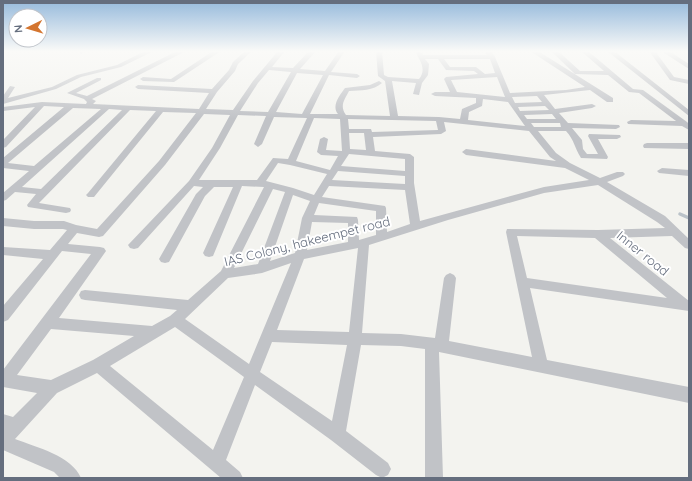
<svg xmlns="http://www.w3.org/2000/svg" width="692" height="481" viewBox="0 0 692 481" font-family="Quicksand,sans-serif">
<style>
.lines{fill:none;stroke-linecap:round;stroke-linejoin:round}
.stream{stroke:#bbc3c9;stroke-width:3.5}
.minor{fill:#c1c3c7;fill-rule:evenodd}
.labels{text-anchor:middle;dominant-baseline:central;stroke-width:4;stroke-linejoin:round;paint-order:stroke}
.street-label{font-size:13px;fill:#656e7e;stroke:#fff}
</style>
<rect width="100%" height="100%" fill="#f3f3ef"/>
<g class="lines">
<path class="stream" d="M680,214L689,218"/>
<path class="minor" d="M78,51H84V52L81,54Z
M145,51H154L121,67L81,77L56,89L3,104V96L10,86L15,87L8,98L52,87L77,75L117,65Z
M177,51H186L92,99L96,101L93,104L199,109L209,93L138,89L135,87L138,85L212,89L229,70L233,62L245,51H252L238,64L235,71L217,92L206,109L233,110L253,81L278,51H285L272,67L293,68L309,51H316L300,69L325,71L339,51H345L331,72L357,74L360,76L357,78L329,75L310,114H338C331,106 340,95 345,88L370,85L379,81L382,83C373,91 361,90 349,91C345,99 339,106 346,115L390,116L385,81L378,76L376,51H382L384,75L388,77L419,79C427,69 420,61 415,51H421L423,55H487L484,51H491L495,57L510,93L566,90L585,87L530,51H538L613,98V102H607L590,90L544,95L555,109L592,104L596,106L592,108L559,113L568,123L619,125L620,127L616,129L572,128L582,140L583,149L587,154H598L588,136L589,134L620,135L621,137L617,139H598L608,157L607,159L581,158C574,147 575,141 566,131H538L556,153L570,163L600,178L617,172H623L625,174L623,176L607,182L665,216L689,239V249L685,248L672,236L610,238L689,301V311L530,288L547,360L689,387V403L439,352L443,478H425V349L401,346L361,345L346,431L388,463L391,469L388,475L382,478L376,475L331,440L255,385L226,460L240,472L243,478H221L97,373L57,393L15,439C36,447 72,456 81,478H60L54,472L3,450V414L13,417L37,393L3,387V370L91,254L62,251L8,320L3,322V306L43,259L3,255V247L50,250L67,230L63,229H34L3,226V218L34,221H64L76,225L97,229L159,161L196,113L163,112L94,197H88L86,195L88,193L156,111L130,110L39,203L70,208L71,210L70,212L66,213L28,207L27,205L36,194L15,192L6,200L3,201V193L29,171L3,168V158L64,107L44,106L6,147L3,148V140L35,107L3,111V107L42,102L86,104L87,102L84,99L67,93L97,78H101V80L76,93L87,96ZM425,59H438L446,70L474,71L478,74L446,77L444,79L450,92H435L431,94L435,96L476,98V103L462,109L460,119L439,117L398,116L392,81L416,83L413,94L419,95L422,83L428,75L429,64ZM444,59H490L495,73L485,74L476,67H450ZM269,70L291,72L268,112L240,111L258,83ZM297,73L323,75L302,114L276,112ZM497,77L505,97L457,92L451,80ZM537,96L542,102L515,103L512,97ZM483,99L508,102L525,126L468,120L469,112L482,106ZM545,106L549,110L520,111L518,107ZM73,108L101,109L34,166L8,163ZM109,109L122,110L41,189L22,187ZM204,114L230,115L212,148L189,181L128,245L130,248L134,249L138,248L194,186L203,187L196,194L159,259L161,262L165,263L169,262L205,196L214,187H233L203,253L205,256L209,257L213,256L242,186L264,187L221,271L188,300L85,290L81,291L79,295L81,299L85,300L177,310L170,316L152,326L59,318L106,251L104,248L100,247L68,244L77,233L99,237L103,236L165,165ZM552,114L556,119H527L524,115ZM238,115L266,116L254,144L258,147L262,144L274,117L307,118L288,159L273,158L257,180H199L220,148ZM314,118L340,119L342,151L326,150L328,139L324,137L320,139L317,152L321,155L338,156L330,170L296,161ZM348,119L436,121L438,130L372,132L371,129H349ZM444,122L529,131L550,157L556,161L466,149L462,152L466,155L565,168L589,180L544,187L420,221L414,183V157L410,154L375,151L373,137L441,134L446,131ZM531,123H560L561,127H534ZM349,133H364L366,150L350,149ZM349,154L405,159V171L341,166ZM278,163L290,165L327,174L314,195L293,188L266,181ZM338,171L405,176V184L332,180ZM598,185L657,222L665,228L598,230L507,229L506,232L532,357L449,341L456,278L454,275L450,273L446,275L444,278L435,338L401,334L362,333L369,245L448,220L544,193ZM329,186L405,190L410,224L387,232L386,208L385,206L322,197ZM273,189L285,192L258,264L234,268ZM293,195L310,201L302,218L295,253L270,261ZM319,203L376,211V235L359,240L358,220L357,217L314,215ZM312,222L348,223V242L307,250ZM517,236L595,238L667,298L527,278ZM358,248L349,332L277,330L304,259ZM291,263L249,364L185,319L228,278L262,273ZM175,327L244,377L213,450L110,366ZM51,329L134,336L93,360L51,380L17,375ZM272,342L347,345L332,421L260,372Z
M213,51H221L174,82L143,81L140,79L143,77L171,79Z
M551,51H558L580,71H604L581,51H588L633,89L643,90L687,122L689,124V130L682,126L628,124L627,122L631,120L676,121L639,93L629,92L608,75L575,74Z
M607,51H614L689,110V116Z
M649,51H655L674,77L689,80V84L670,80Z
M661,51H669L689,64V69Z
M647,143H689V149L644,148L643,146L644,144Z
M662,168L689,170V176L659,173L657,171Z"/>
</g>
<linearGradient id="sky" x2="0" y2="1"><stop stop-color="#96badc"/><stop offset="0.43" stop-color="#fafaf8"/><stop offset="1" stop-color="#fafaf8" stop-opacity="0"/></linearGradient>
<rect width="692" height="119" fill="url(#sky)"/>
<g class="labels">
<g class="street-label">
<text transform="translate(307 241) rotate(-14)">IAS Colony, hakeempet road</text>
<text transform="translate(643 253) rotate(39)">Inner road</text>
</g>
</g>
<rect width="692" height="481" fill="none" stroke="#656e7e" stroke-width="8"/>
<g transform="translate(28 28) rotate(265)"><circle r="19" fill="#ffffff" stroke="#c1c5cb"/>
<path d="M0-3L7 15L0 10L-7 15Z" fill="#d4752f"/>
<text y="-6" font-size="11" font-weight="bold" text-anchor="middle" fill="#656e7e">N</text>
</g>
</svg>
